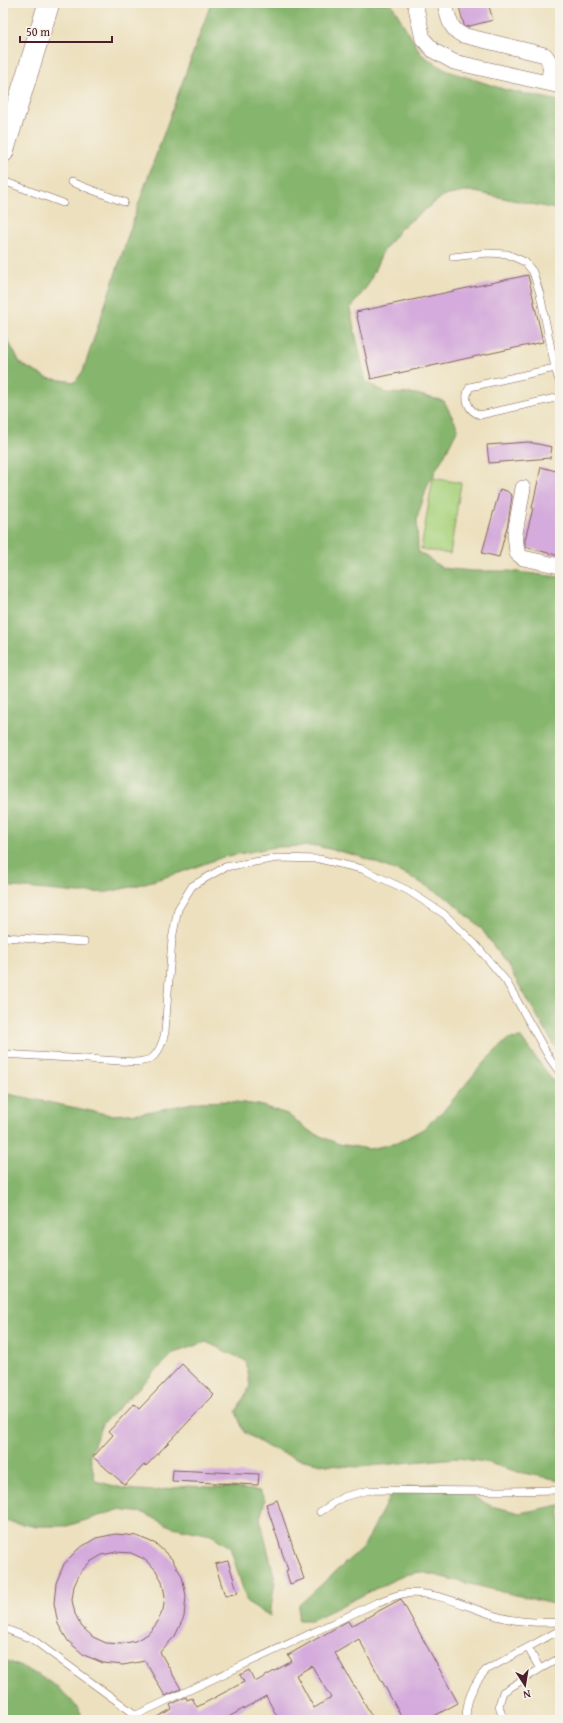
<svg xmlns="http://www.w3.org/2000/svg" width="563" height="1723" viewBox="0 0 563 1723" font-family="'Gentium Book Plus',serif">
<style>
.green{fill:#a9d37e;stroke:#7a7954}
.forest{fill:#86b56d;stroke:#686a4c}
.building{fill:#d4abdc;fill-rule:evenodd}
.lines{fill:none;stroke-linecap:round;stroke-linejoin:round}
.lane-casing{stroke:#83635e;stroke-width:8}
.street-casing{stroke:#83635e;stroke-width:16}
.secondary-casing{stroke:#83635e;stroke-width:22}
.lane{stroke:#fff;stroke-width:7}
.street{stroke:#fff;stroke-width:15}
.secondary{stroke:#fff;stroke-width:21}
</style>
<rect width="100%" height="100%" fill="#f7f3e8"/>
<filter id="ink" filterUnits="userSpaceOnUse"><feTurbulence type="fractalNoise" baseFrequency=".025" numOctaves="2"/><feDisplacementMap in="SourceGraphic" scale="8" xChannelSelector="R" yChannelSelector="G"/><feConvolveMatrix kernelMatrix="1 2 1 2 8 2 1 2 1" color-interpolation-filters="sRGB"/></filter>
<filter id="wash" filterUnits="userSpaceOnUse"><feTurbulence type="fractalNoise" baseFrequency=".012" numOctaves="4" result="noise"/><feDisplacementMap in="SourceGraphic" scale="16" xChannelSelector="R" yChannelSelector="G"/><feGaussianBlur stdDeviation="0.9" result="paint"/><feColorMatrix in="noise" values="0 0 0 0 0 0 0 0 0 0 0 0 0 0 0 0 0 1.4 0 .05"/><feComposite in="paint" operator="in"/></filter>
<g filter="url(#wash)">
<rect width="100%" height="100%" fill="#ece0be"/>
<path class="green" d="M433,478L461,483L450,554L421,549Z"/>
<path class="forest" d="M211,3H391L421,54L445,70L506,90L560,101V210L470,191L443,196L400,229L382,253L368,285L350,309L366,382L387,393L416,394L444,401L458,428L444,456L435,471L433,478L429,481L417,518L418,551L442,568L471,571H509L560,577V1055L509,968L481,928L449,899L409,876L359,856L317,846L275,847L223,857L179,873L135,886L108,892L79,893L3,886V332L21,364L47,378L75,382L83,371L143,191Z
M521,1038L560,1090V1480L518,1472L485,1462L457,1458L358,1467L327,1465L295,1458L268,1447L244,1432L236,1412L250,1386L246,1361L206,1342L174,1353L102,1424L90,1455L95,1481L126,1489L153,1491L188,1486L236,1488L260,1491L265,1500L260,1518L275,1580L270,1616L247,1602L230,1547L211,1535L172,1527L144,1513L118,1510L67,1526H34L3,1521V1093L111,1115L142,1113L198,1102L228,1101L259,1105L287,1114L311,1132L339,1144L369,1149L397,1143L423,1129L445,1109L485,1061L508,1039Z
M437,1483L465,1492L491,1506L520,1513L560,1505V1604L557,1605L421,1572L404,1575L312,1620H298L299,1605L364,1546L391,1494L409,1487Z
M3,1659C35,1673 69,1687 84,1720H3Z"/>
<g id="blocks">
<path class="building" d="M458,3H488L493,20L466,27L464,25Z
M528,275L543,342L371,379L356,312Z
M528,442L552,447L550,458L489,463L487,445Z
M541,467L560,472V556L525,547V540L533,508H532Z
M500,489L507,491L512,496L508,523L499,557L482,553Z
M182,1364L214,1395L146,1466L144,1465L125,1485L93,1457L113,1435L109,1431L134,1404L139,1409Z
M173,1470L259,1474L258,1485L172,1481Z
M277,1500L304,1579L290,1584L286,1571L288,1570L266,1504Z
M116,1534L137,1536L156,1544L171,1558L182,1576L186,1596L184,1617L175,1636L160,1652L181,1689L165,1696L145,1661L123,1665L103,1663L84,1655L68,1641L58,1624L54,1603L56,1583L64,1564L78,1549L96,1538ZM116,1552L131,1553L144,1559L155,1569L162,1581L165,1596L163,1610L157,1623L148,1634L135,1641L121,1644L106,1643L93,1637L82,1627L75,1614L72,1600L74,1586L80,1573L90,1562L102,1555Z
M228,1561L238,1593L225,1596L215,1564Z
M401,1599L458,1703L427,1720H403L359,1639L335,1653L354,1686H355L374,1720H279L266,1696L223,1720H151L172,1709L170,1705L186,1697L187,1700L192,1698L197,1707L244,1682L240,1675L249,1670L255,1682L292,1661L288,1655L346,1622L348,1621L351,1626ZM312,1666L331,1698L314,1708L296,1675Z"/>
</g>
</g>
<g filter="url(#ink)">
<use href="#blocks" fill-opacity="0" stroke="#83635e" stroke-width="1"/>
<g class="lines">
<defs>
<path id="lane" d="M3,181L63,203
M71,182L124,202
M453,257L487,253L507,254L525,262L533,272L540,294L555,368L560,384
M555,368L470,387C463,398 468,411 480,415L560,397
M3,937L84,942
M3,1054L137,1062C141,1061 146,1061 150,1059C159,1054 163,1041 165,1032L172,939L178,909L192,886L225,867L278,858L319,859L362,869L407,890L444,914L475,944L506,981L550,1059L560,1073
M320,1512L343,1497L370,1490L501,1491L560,1490
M3,1628L32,1639L136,1715
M540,1669L560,1658
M134,1720L136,1715L376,1603C384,1600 393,1596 402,1594C434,1589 466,1607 496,1616C517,1622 539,1623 560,1622
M466,1720C466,1701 473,1684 486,1670L560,1630
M503,1720L499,1705L503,1692L540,1669L528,1648"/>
<path id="street" d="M415,3L423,39L434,51L454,62L560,86
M445,3C448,16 449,28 462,35L545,55C553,64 550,72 548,83
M523,488L515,533L517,553L523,558L560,566"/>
<path id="secondary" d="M3,152L49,3"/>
</defs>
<use href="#lane" class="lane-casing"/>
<use href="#street" class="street-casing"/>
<use href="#secondary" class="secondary-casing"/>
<use href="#lane" class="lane"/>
<use href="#street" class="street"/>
<use href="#secondary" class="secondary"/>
</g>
</g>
<rect width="563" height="1723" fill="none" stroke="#f7f3e8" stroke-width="16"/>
<g transform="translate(525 1685) rotate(168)" stroke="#f7f3e8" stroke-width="3" paint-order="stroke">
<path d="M0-3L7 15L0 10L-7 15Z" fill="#4a1f2b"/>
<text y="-6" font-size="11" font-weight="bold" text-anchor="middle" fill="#4a1f2b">N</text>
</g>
<path d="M20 36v6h92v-6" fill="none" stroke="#4a1f2b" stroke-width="2"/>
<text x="26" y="36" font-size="12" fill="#4a1f2b" stroke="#f7f3e8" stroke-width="3" paint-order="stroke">50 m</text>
</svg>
